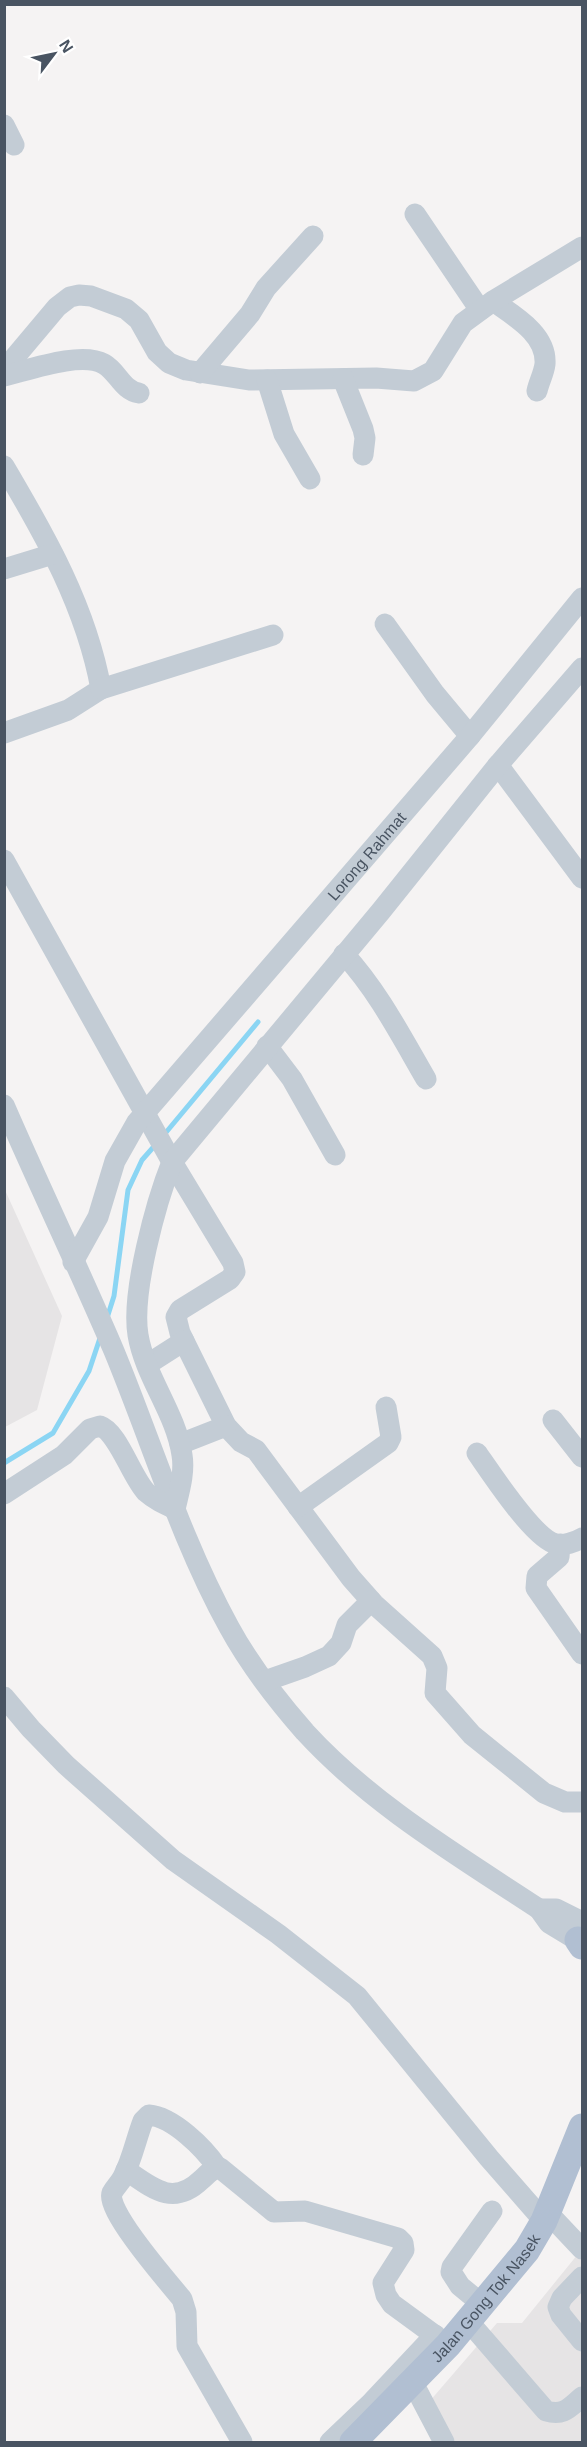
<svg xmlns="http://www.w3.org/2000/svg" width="587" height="2447" viewBox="0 0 587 2447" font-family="Helvetica,sans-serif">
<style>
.education{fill:#e6e4e5}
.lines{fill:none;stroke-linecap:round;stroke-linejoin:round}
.stream{stroke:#8bd5f3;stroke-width:5}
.minor{stroke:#c3ccd5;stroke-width:21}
.major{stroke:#b1bfd2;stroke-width:27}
.labels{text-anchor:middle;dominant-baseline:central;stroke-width:5;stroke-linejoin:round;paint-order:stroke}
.street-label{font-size:16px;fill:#495462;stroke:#fff}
</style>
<rect width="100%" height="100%" fill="#f5f3f3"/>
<path class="education" d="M5,1190L62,1316L37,1410L5,1427Z
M582,2249V2442H451L429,2402L497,2323H522Z"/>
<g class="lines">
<path class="stream" d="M163,1136L258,1022
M107,1318L114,1296L128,1190L142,1160L157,1143
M4,1463L53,1433L89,1371L100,1338"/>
<g class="minor">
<path d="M4,125L14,145"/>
<path d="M415,214L480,310"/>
<path d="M493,301C514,316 547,334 545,364C544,373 539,382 537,391"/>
<path d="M4,370L57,307L70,297L79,295L91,296L126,309L139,320L157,352L169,363L186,370L249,380L376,378L414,381L433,371L463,323L493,301L582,247"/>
<path d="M200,373L250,314L266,288L313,236"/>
<path d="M4,376C29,370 81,351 104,364C118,372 122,390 139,393"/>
<path d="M343,379L363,429L365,438L363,455"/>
<path d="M267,380L284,434L310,479"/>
<path d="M4,466C46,537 86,607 101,689L68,710L4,733"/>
<path d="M4,569L53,554"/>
<path d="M385,624L435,694L470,736"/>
<path d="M101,689L273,635"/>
<path d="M498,765L582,878"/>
<path d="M4,860L172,1162L233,1263L235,1272L230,1279L180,1310L176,1317L180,1333L226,1426L241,1442L256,1450L351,1578L374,1604L432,1656L437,1668L435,1693L472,1735L544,1793L565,1802H582"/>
<path d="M344,954C378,991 401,1036 426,1079"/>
<path d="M267,1046L292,1079L335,1155"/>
<path d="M4,1105C40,1188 79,1269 114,1351C152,1443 181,1540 229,1627C249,1664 277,1700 305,1732C371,1804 457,1855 539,1909L549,1923L582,1943"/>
<path id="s1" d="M73,1262L98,1217L115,1161L137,1122L470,736L582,598"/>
<path d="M148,1364L184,1341"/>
<path d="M553,1420L582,1457"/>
<path d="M180,1444L226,1426"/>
<path d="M477,1453C491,1473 534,1539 556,1544C564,1546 575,1542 582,1538"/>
<path d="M4,1494L64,1455L90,1429L100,1426C118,1432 131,1476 146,1492C155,1500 164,1504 175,1509C179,1492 185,1473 182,1455C176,1413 145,1377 138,1335C131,1293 156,1202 172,1162L381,911L498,765L582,668"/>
<path d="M298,1507L388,1443L391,1437L386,1407"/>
<path d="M560,1544L559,1557L537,1576L536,1588L582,1654"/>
<path d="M265,1681L305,1667L329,1656L341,1643L347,1625L371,1601"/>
<path d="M4,1697L31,1729L66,1765L173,1860L278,1934L357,1996L489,2158L544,2221"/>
<path d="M539,1909H556L582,1922"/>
<path d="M217,2167C204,2148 173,2117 149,2115L143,2121C136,2139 132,2160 123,2177C120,2183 115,2187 112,2193C105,2210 169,2283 182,2299L186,2312L187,2346L242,2442"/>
<path d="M126,2170C152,2188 173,2207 201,2180C207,2175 212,2168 220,2168L274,2212L305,2211L398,2238L403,2243L404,2250L383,2283L386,2295L392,2304L448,2345"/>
<path d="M548,2213L582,2249"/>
<path d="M582,2277L562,2298L558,2307L561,2315L582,2341"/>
<path d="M483,2305L460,2286L451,2272L452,2267L492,2211"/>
<path d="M469,2322L546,2411C564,2416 569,2408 582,2397"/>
<path d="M413,2383L444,2442"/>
<path d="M330,2442L372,2402L435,2335"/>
</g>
<g class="major">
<path d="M578,1940L582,1946"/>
<path id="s2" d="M353,2442L448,2345L527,2250L544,2221L582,2127"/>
</g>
</g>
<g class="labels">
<g class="street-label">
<text stroke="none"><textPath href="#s1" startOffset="506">Lorong Rahmat</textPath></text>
<text stroke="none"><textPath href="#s2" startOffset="196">Jalan Gong Tok Nasek</textPath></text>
</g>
</g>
<rect width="587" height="2447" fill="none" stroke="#495462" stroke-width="12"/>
<g transform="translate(54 54) rotate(58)" stroke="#ffffff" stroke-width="4.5" paint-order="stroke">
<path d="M0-4.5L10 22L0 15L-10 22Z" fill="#495462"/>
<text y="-9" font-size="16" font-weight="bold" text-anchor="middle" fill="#495462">N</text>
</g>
</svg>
